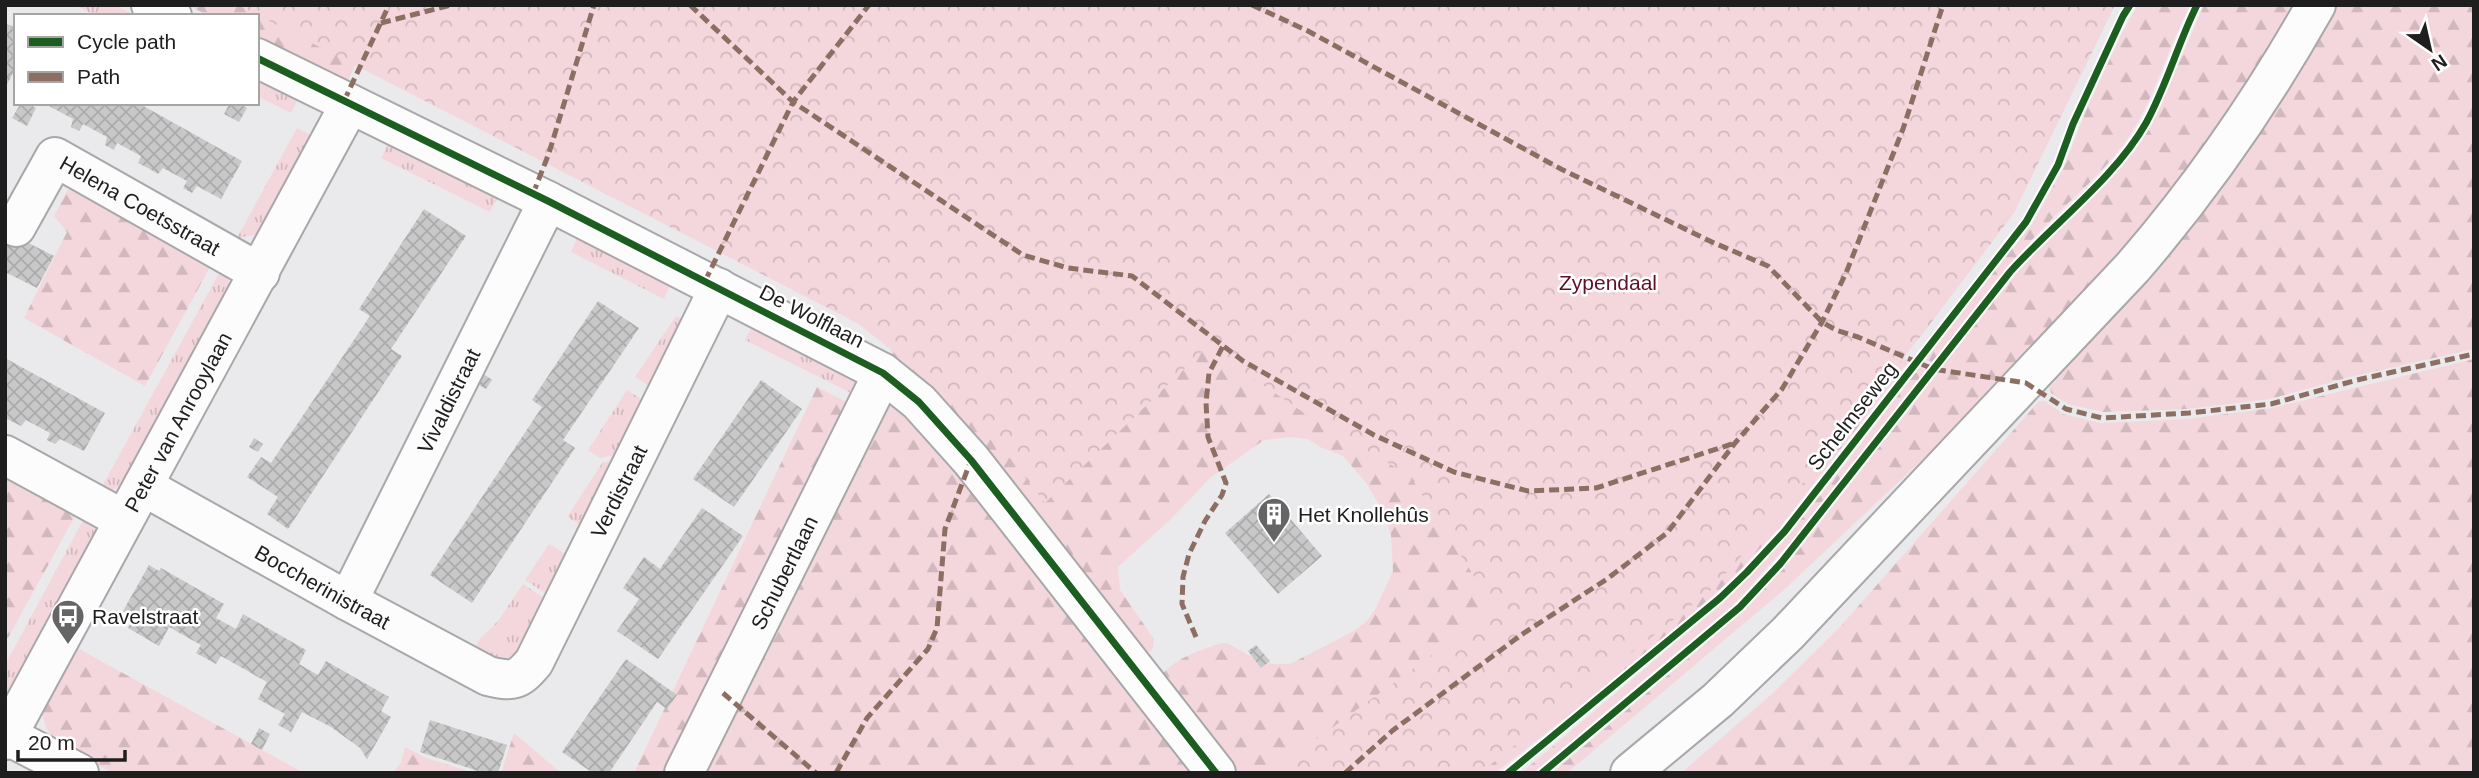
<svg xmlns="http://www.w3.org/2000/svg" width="2479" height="778" viewBox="0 0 2479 778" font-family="Helvetica,sans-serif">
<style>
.grass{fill:url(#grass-tufts)}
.forest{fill:url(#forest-firs)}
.park{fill:url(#park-crowns)}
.building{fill:url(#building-cross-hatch)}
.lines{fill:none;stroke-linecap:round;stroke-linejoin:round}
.street-casing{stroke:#a8a7a9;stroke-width:42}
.secondary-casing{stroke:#a8a7a9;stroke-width:42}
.street{stroke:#fcfcfc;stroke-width:38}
.secondary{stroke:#fcfcfc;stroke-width:38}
.quiet{stroke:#8d6e63;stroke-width:5;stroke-dasharray:10 5;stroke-linecap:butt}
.cycleway-casing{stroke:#fff;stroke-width:11}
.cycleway{stroke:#1b5e20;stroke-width:7}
.labels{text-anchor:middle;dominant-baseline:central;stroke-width:5;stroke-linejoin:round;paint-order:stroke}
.street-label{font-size:21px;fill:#1f1e1f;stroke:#fff}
.park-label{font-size:21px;fill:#600e2a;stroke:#fff}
.poi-label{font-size:21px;fill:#1f1e1f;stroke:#fff;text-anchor:start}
</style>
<defs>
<pattern id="grass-tufts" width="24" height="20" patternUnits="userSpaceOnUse" patternTransform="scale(1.75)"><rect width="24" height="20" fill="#f4d7dd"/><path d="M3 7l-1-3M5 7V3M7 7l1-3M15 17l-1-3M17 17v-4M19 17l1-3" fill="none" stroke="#d1b8bd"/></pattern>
<pattern id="forest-firs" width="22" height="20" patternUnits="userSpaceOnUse" patternTransform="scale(1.75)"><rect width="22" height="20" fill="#f4d7dd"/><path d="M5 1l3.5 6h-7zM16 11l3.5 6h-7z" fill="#d1b8bd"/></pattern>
<pattern id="park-crowns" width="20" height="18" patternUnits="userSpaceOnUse" patternTransform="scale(1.75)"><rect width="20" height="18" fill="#f4d7dd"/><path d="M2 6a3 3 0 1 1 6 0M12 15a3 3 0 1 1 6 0" fill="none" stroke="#d1b8bd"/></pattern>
<pattern id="building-cross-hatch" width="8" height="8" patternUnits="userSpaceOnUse" patternTransform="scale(1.75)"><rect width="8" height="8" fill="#c8c8c9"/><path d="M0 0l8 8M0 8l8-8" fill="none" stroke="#ababac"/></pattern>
</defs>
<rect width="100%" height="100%" fill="#eae9eb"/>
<path class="grass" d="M75,5H115L130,13L129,16H96Z
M257,76L299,97L291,113L257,96Z
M297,128L314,137L263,229L254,235L237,238Z
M390,141L499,195L490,212L381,158Z
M579,234L672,281L664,299L571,252Z
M223,266L229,282L228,294L124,483L109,492H99Z
M676,316L688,321L654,389L635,377Z
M754,322L866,381L861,398L745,340Z
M627,390L647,403L621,454L600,458L588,450Z
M618,461L585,527L567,517L603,462Z
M87,513L96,530L98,539L5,715V665Z
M549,544L570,557L551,597L525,580Z
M523,584L548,601L516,657L499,660L474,650L480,639L498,621Z"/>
<path class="forest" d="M188,5H382L349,79L340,81L257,40V16H209Z
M1237,5L1856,340L1909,361L1780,527L1742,568L1715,594L1601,690L1495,773H1236L1161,678C1167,661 1205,648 1222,643H1227L1254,658L1272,664H1290L1352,632L1366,622L1375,610L1393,571L1391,535L1382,510L1367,484L1343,456L1320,447L1308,439L1289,437L1264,440L1210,478L1171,519L1118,567L1120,590L1154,639L1153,648L1145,658L890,358L915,184Z
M2138,5H2190C2166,51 2154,103 2123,145C2096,181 2060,208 2030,242C1995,280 1964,322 1932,362L1925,359L2032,224L2063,169L2088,106L2122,33Z
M2204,5H2293L2232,108L2186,174L2126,250L1945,438L1787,587L1567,773H1552L1718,633L1784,568L2014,275L2111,178L2133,153L2151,126Z
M2337,5H2474V349L2354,376L2270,399L2187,409L2103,412L2068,404L2051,393L2050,387L2219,193L2315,44Z
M73,180L215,258L145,386L24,318L67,232L54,216Z
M2474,359V773H1681L1773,693L1839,628L2039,401H2045L2063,414L2101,423L2187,419L2272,408Z
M1920,367L1926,370L1804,527L1733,605L1533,773H1521L1723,603C1798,532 1857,447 1920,367Z
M817,387L856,407L674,773H634Z
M883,393L946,453L1192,773H694Z
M5,467L80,507L8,638L5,636Z
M72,645L304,773H113L57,743L46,728L40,704Z
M514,733L561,773H501Z
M405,747L426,758L475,773H393L401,762Z"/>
<path class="park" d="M238,5H2115L2014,213L1924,332L1775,518L1711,590L1480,773H1270L1495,609L1410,476L1310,417L1207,347L1045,503L984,425L859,324Z"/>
<path class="building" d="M5,23L16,28V68L5,88Z
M21,103H27L36,108L27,126L12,118Z
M51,103H138L242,161L221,199L197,186L192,193L183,188L187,181L163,168L158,174L148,168L138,163L141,156L117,143L114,150L105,145L107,137L83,124L79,131L71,127L73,119L49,106Z
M230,103H239L247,108L239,122L224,114Z
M424,209L466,236L391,349L402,356L288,529L267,514L278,497L247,477L261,457L271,463L370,316L359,309Z
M5,231L54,256L37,288L5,272Z
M598,301L639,328L563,440L575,448L472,603L430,575L542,407L532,400Z
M5,358L105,413L84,451L60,439L55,444L47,440L50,433L26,420L21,426L5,418Z
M478,370L492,380L486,389L471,380Z
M761,380L802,409L734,507L693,479Z
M254,438L263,444L258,452L249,447Z
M1269,494L1322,556L1278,594L1225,533Z
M702,508L743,536L658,659L617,631L639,599L623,588L644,557L660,569Z
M149,565L159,571L161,568L224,604L216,618L236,629L243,614L306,650L299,664L318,675L326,661L389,697L381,711L391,717L367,759L360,748L331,727L302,712L291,732L278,725L285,714L258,699L267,682L221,656L216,664L196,653L201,645L169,627L159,646L128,628L134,617L123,611Z
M1256,645L1270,661L1261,668L1248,651Z
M626,659L677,695L667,709L657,702L609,773H593L562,752Z
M430,720L507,745L498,773H484L420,752Z
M259,728L270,734L262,750L251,744Z"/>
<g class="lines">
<defs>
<g id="street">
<path d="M151,5L172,16"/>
<path d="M257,58L548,201L883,373L919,402L971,460L1216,773"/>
<path id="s1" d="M16,227L55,157L260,273"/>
<path d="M5,455L124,520"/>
<path id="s2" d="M143,486L348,601L488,676C513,682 518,681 534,662L719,288"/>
<path id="s3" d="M348,601L548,201"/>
<path d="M8,736L79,773"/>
<path id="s4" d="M5,740L350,104"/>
<path id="s5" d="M684,773L883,373"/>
</g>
<path id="secondary" d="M1630,773L1718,700L1788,633L2133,267C2203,186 2263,99 2316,5"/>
</defs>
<use href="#street" class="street-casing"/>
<use href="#secondary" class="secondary-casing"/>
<use href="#street" class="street"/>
<use href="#secondary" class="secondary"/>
<path class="quiet" d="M690,5L793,102L1023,255L1068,268L1132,276L1243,361L1374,435L1454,472L1528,491L1596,488L1735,443
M1252,5L1308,31L1561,169L1712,242L1768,266L1822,322L1836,330L1858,337L1933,369L2026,383L2066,409L2102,418L2189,413L2271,404L2357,380L2474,354
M381,23L451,5
M344,101L389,5
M533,194L549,153L594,5
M705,281L793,102L869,5
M1196,637L1182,604L1183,577L1189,554L1205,521L1222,495L1226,483L1208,437L1206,403L1209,373L1223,346
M723,693L816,773
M836,773L867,718L928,649L937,628L945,529L971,460
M1345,773L1392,731L1521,635L1607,579L1667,533L1735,443L1782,389L1822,322L1846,273L1903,129L1943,5"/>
<defs>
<path id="cycleway" d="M257,58L548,201L883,373L919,402L971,460L1216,773
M1508,773L1720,598L1747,572L1785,531L2026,222L2058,165L2073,124L2123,16L2130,5
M1542,773L1740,607L1780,564L2010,272C2053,224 2115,178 2146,123C2167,85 2178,43 2197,5"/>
</defs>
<use href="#cycleway" class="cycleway-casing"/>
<use href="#cycleway" class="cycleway"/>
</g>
<defs>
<symbol id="building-pin" viewBox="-11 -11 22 30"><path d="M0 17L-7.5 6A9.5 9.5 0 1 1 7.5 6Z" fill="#666566" stroke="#fff"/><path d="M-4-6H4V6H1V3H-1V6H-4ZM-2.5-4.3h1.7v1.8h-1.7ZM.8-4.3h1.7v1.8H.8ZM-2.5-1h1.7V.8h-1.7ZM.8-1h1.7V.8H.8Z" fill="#fff"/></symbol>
<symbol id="bus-pin" viewBox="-11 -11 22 30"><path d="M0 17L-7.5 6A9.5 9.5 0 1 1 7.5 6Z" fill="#666566" stroke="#fff"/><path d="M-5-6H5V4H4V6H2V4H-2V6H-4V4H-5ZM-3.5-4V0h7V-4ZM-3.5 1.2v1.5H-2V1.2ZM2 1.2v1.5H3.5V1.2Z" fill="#fff"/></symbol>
</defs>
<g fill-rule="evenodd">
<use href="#building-pin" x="1255" y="495" width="38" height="52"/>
<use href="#bus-pin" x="49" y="597" width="38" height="52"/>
</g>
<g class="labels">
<g class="street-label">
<text stroke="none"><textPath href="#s1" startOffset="178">Helena Coetsstraat</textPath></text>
<text transform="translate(812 316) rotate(27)">De Wolflaan</text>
<text stroke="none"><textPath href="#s3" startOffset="224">Vivaldistraat</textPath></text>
<text transform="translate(1852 416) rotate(-52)">Schelmseweg</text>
<text stroke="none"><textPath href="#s4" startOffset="362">Peter van Anrooylaan</textPath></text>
<text stroke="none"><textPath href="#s2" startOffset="637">Verdistraat</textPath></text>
<text stroke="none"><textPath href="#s5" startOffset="224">Schubertlaan</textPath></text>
<text stroke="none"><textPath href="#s2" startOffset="206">Boccherinistraat</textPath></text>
</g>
<g class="park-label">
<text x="1608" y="282">Zypendaal</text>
</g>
<g class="poi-label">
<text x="1298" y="514">Het Knollehûs</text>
<text x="92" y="616">Ravelstraat</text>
</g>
</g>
<rect width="2479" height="778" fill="none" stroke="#1f1e1f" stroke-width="14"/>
<rect x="14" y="14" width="245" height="91" fill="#ffffff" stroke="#a5a5a5" stroke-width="2"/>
<rect x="28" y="37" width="35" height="10" fill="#1b5e20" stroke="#a5a5a5" stroke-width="2"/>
<text x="77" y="49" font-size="21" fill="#1f1e1f">Cycle path</text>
<rect x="28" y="72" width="35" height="10" fill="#8d6e63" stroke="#a5a5a5" stroke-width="2"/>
<text x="77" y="84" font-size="21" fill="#1f1e1f">Path</text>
<g transform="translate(2430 49) rotate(146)" stroke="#ffffff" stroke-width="5" paint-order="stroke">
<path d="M0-5L12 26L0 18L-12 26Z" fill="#1f1e1f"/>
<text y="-10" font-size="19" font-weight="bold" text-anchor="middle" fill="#1f1e1f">N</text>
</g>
<path d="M18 750v10h107v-10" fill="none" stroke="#1f1e1f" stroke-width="3.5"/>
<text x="28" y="750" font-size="21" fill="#1f1e1f" stroke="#ffffff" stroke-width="5" paint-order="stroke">20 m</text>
</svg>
